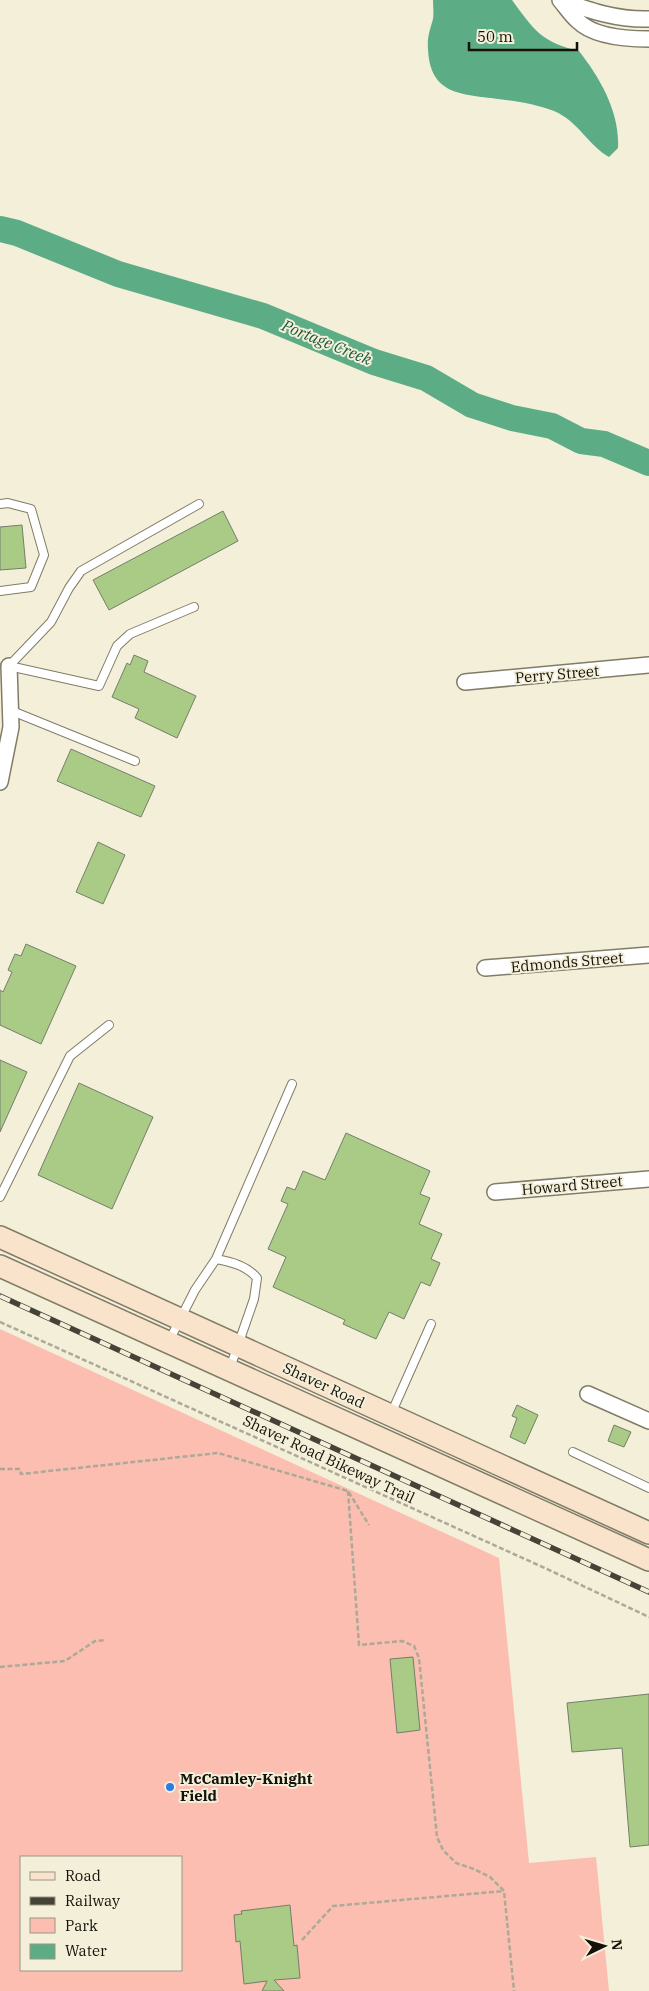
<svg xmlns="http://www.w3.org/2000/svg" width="649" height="1991" viewBox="0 0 649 1991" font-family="'IBM Plex Serif',serif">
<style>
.green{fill:#fbbeb0;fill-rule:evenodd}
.water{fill:#5cad86}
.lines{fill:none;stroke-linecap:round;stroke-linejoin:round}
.river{stroke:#5cad86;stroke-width:26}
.building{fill:#aacb85;stroke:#747e6b}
.lane-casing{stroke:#807c67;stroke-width:10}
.street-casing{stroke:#807c67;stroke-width:18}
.secondary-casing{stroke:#807c67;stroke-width:24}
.path{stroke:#ada997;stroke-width:2.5;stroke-dasharray:5 2.5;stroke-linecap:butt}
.lane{stroke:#fff;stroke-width:8}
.street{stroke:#fff;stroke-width:15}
.secondary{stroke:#f9e3cb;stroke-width:21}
.rail-casing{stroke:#454237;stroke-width:5.5}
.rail{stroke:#f4efd9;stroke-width:4;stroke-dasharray:11;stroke-linecap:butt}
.poi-dot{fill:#2b7ce7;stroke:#f4efd9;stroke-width:2}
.labels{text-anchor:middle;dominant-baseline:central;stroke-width:4;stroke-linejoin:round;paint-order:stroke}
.street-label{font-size:15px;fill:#131109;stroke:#f4efd9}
.poi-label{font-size:15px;font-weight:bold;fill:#131109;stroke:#f4efd9;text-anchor:start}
.water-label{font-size:16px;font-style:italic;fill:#1b593e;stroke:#f4efd9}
</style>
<rect width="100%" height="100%" fill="#f4efd9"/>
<path class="green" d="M0,1329L499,1558L529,1863L596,1857L609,1991H0ZM21,1857H181V1970H21Z"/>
<path class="water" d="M433,0H512C534,30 541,42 579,51C600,78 620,112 618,148L609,157C589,146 578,121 554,111C536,104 517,101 498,99C461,94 430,95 428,49C427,37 430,30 433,19C434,13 433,6 433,0Z"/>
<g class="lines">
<path class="river" d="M0,229L17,233L118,274L263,316L374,362L426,378L472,405L512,418L552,426L581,441L604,444L649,463"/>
</g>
<path class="building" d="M223,511L238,541L109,610L93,580Z
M22,525L26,568L0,570V527Z
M134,655L148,661L144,672L196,696L177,738L135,718L139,709L112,697L127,663L130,665Z
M71,749L155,786L141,817L57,781Z
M98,842L125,855L103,904L76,892Z
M26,944L76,966L41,1044L0,1025V990L3,992L12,972L8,970L15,954L21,956Z
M0,1060L27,1072L0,1132Z
M79,1083L153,1117L112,1209L38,1175Z
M346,1133L430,1171L420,1194L430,1198L419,1224L442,1234L431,1259L440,1263L430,1286L421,1282L404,1319L389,1312L376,1339L343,1324L345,1320L273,1287L286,1257L268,1249L288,1204L281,1201L287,1187L295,1190L303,1171L325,1180Z
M517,1405L538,1415L525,1444L510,1437L517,1418L512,1416Z
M614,1425L631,1432L624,1447L608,1441Z
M413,1657L420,1730L397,1733L390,1659Z
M649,1694V1845L630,1847L622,1748L572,1752L567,1703Z
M290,1905L294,1946L297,1945L300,1978L274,1980L284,1991H262L267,1981L244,1984L240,1941L236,1942L234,1915L242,1914L241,1911Z"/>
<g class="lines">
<defs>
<path id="lane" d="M0,504L8,503L31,509L44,555L31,587L0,591
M9,666L51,622L69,588L81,571L199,504
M9,666L99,686L117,646L130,634L194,607
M12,711L135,761
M0,1197L70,1056L109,1025
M216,1259L292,1084
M169,1341L195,1290L216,1259C232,1262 247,1266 257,1278L254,1299L230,1368
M391,1414L431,1324
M573,1452L649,1488"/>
<path id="street" d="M560,0C566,7 571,15 578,21C594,37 627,39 649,39
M561,0C590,11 618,20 649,19
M465,682L649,665
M0,782L11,727L9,666
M485,968L649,955
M495,1192L649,1179
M588,1394L649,1421"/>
<path id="secondary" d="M0,1237L649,1533
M0,1266L649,1560"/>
</defs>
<use href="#lane" class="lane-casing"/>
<use href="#street" class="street-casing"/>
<use href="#secondary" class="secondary-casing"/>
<path class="path" d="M0,1322L547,1569L649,1617
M0,1469H20L21,1474L218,1453L348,1491L369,1525
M348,1491L359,1645L402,1641L414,1646L419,1658L437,1837L443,1850L456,1863L474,1869L490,1877L504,1891L514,1991
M0,1667L65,1661L95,1641L105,1640
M302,1940L333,1906L504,1891"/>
<use href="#lane" class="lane"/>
<use href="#street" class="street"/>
<use href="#secondary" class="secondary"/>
<defs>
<path id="rail" d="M0,1296L649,1592"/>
</defs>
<use href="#rail" class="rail-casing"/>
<use href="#rail" class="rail"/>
</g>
<circle class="poi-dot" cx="170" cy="1787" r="5"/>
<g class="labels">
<g class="street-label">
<text transform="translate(557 674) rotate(-5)">Perry Street</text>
<text transform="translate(567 962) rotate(-5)">Edmonds Street</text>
<text transform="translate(572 1185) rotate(-5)">Howard Street</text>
<text transform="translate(324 1385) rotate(25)">Shaver Road</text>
<text transform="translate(329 1459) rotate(25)">Shaver Road Bikeway Trail</text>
</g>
<g class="poi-label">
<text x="180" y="1778">McCamley-Knight<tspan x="180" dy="17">Field</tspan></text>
</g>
<g class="water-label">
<text transform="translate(327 342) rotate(22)">Portage Creek</text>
</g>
</g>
<rect x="20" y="1856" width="162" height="115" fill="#f4efd9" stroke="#9a9686"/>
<rect x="30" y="1872" width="25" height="8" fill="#f9e3cb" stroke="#9a9686"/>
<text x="65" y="1881" font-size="15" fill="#131109">Road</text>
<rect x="30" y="1897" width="25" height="8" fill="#454237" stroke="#9a9686"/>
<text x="65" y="1906" font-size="15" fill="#131109">Railway</text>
<rect x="30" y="1918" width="25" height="15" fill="#fbbeb0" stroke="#9a9686"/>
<text x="65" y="1931" font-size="15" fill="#131109">Park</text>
<rect x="30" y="1944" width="25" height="15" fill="#5cad86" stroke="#9a9686"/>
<text x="65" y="1956" font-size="15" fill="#131109">Water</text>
<g transform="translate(604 1946) rotate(85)" stroke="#f4efd9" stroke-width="4" paint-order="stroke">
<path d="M0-4L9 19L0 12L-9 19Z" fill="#131109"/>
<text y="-8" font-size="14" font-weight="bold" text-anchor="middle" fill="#131109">N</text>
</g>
<path d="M469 42v8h108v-8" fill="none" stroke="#131109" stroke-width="2.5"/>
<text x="477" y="42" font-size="15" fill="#131109" stroke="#f4efd9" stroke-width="4" paint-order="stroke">50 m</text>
</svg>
